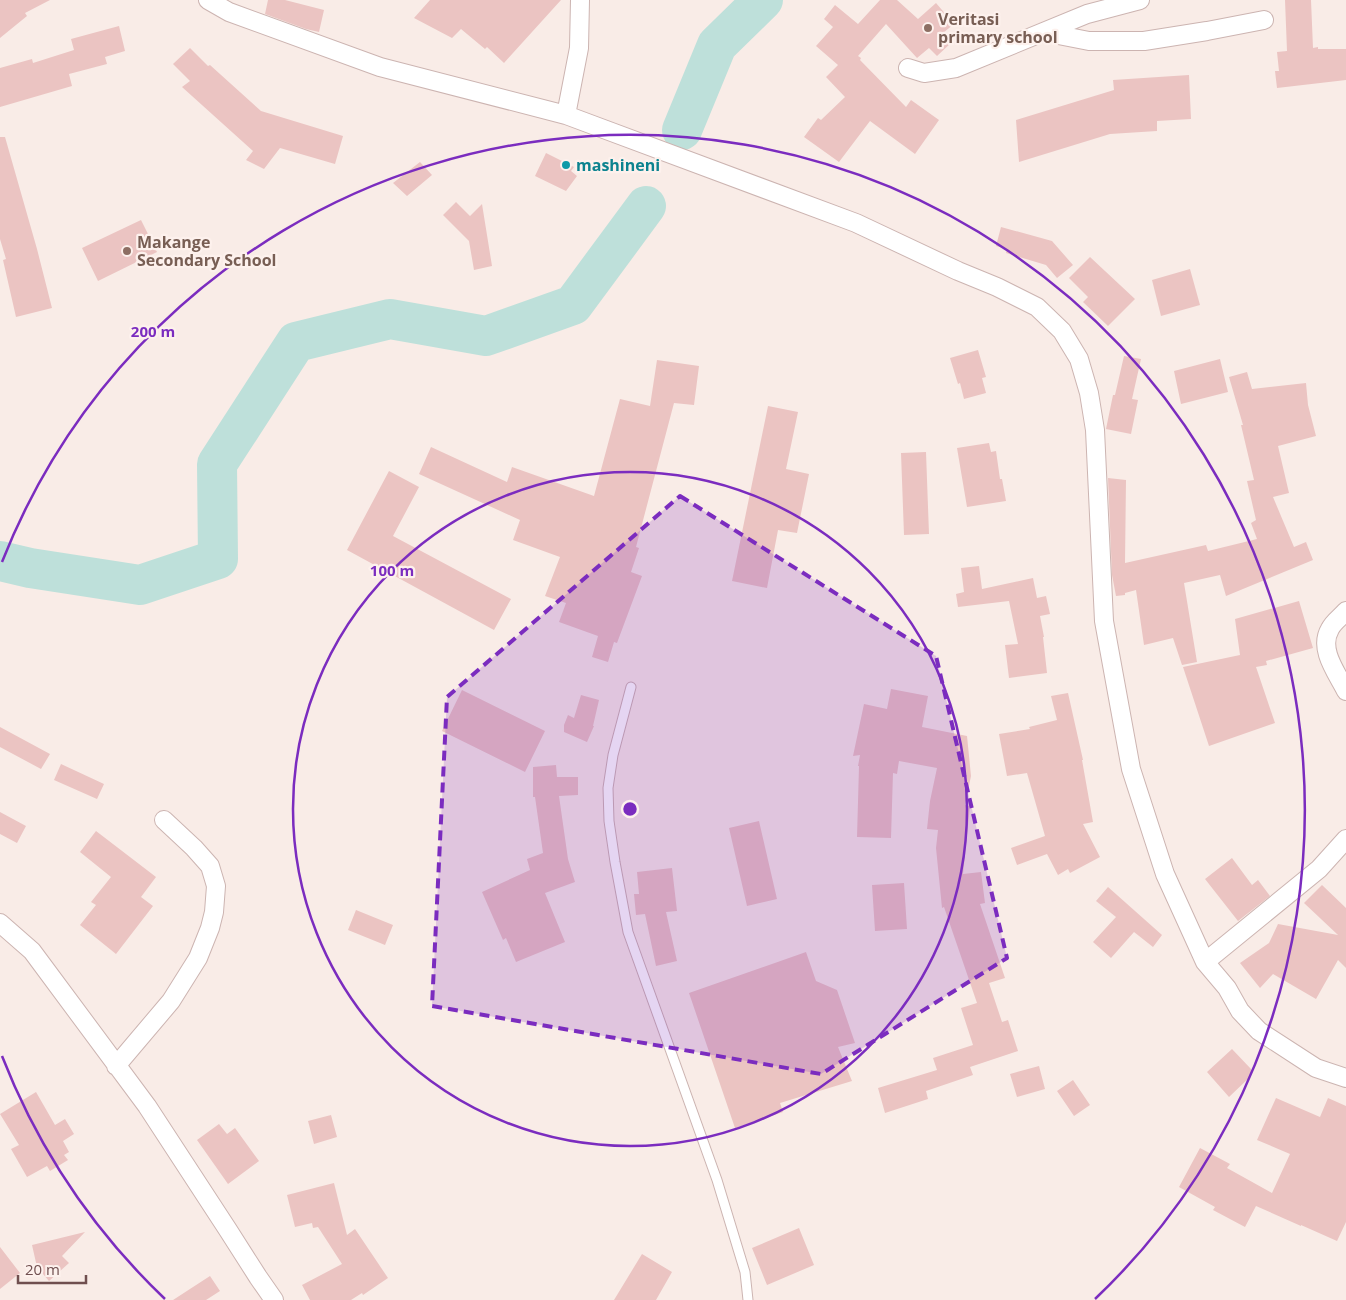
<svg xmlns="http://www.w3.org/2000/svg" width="1346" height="1300" viewBox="0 0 1346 1300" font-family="'Open Sans',sans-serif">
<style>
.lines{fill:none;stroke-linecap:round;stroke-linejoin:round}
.river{stroke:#bee0da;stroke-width:40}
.building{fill:#ebc4c2}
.lane-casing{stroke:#ccb4b1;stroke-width:11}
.street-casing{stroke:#ccb4b1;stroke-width:20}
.lane{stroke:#fff;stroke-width:9}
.street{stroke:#fff;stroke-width:18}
.marked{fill:#7b2cbf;fill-opacity:0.2;stroke:#7b2cbf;stroke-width:4;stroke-dasharray:10 6;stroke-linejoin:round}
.ring{fill:none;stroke:#7b2cbf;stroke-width:2.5}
.education-dot{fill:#8d6e63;stroke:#fdf1ed;stroke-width:2}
.culture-dot{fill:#0f9aa8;stroke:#fdf1ed;stroke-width:2}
.labels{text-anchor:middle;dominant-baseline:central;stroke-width:4.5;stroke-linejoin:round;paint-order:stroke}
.education-label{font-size:16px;font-weight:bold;fill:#785e54;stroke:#fdf1ed;text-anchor:start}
.culture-label{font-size:16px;font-weight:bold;fill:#0d838f;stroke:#fdf1ed;text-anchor:start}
.centre{fill:#7b2cbf;stroke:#fdf1ed;stroke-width:2.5}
.ring-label{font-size:15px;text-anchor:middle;font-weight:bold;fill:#7b2cbf;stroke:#fdf1ed;stroke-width:4.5;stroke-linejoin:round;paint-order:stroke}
</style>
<rect width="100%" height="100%" fill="#f9ece7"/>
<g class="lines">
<path class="river" d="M682,130L717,45L763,0
M0,561L30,568L140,585L218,559L217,464L296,342L390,319L486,336L573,305L646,206"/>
</g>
<path class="building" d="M0,0H50L25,13L27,16L0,38Z
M268,0H285L324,10L319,32L306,29L265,14Z
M430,0H561L504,63L487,47L485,49L461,29L452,38L414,18Z
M880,0H897L918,19L936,3L954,24L943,33L951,43L937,56L929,48L917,58L886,24L858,56L861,58L860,60L906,107L911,100L939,120L915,154L870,121L839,162L804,137L818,118L821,120L845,97L826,77L838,65L816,46L833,27L824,19L835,5L858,24Z
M1285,0H1311L1313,48L1318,47V49H1346V80L1277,88L1275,71H1279L1277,52L1287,51Z
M119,26L125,51L105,57L107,64L69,74L72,86L0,107V68L32,59L33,63L74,50L71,39Z
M190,48L208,66L210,65L261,111L343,136L335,164L280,148L264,169L246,160L253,151L182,87L190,81L173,64Z
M1189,75L1191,119L1157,121V131L1110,134L1019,162L1016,120L1114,90L1113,80Z
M0,137H5L37,249L52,308L16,317L3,260L6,259L0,239Z
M546,153L574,167L571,171L577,176L566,191L535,176Z
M420,162L432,175L407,196L393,183Z
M456,202L470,216L482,204L492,266L474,270L469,241L443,215Z
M141,220L157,252L98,281L82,248Z
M1001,227L1052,241L1073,265L1057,278L1046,265L1006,253L1007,249L996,246Z
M1090,257L1135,299L1108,326L1083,302L1088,297L1069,278Z
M1190,269L1200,305L1161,316L1152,280Z
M978,350L986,377L982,378L986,393L964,399L960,383L958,384L950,358Z
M1124,356L1141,359L1132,399L1138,400L1131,434L1106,429L1113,395H1115Z
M1220,359L1228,392L1181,404L1174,371Z
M657,360L699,366L694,405L674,403L636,547L639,548L631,572L642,576L617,643L614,642L608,662L592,657L598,636L559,622L566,603L545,596L560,557L513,540L520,520L419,474L431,447L507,482L512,467L594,496L620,399L650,406Z
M1247,372L1252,389L1306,383L1308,405L1316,436L1278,446L1289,493L1273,497L1294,547L1306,542L1313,560L1226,596L1220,575L1184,583L1197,662L1182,665L1173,638L1144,645L1136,590L1125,593V595L1116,596L1112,575L1108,478L1126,480L1125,563L1206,545L1208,551L1257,539L1251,523L1256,520L1247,481L1254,480L1241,425H1243L1229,377Z
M768,406L798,412L786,469L809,474L797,533L778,530L767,588L732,581Z
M989,443L991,452L996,451L1000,479H1002L1006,501L967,507L957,448Z
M926,452L929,534L904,535L901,453Z
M389,471L419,487L393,536L511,599L494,630L347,550Z
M979,566L982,589L1033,578L1037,598L1046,596L1050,614L1040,616L1044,637H1043L1047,673L1009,678L1005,645L1018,644L1009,601L958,607L956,594L964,592L961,568Z
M1299,601L1313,648L1266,661L1267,665L1256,667L1275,723L1209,746L1183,667L1240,655L1235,619Z
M891,689L928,696L922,727L967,736L971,776L965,805L970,806L963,874L981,872L985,903L980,904L1005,978L989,983L1002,1022L1008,1020L1018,1051L970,1067L973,1075L926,1091L928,1099L885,1113L878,1088L937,1070L933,1058L973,1045L961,1008L977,1003L944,907L942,908L936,848L938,830L927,829L930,801L937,768L899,761L897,774L893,773L891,838L857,837L859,766H858L860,755L853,756L864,704L887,709Z
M462,690L545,731L525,772L442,731Z
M1068,693L1083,760H1082L1093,822L1083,824L1100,857L1070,873L1068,869L1058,875L1047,854L1017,865L1011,848L1045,836L1027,773L1007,776L999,734L1030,729L1029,727L1057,720L1051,696Z
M581,695L599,700L593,726H594L587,742L564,732V725L568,715L574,718Z
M0,727L50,754L41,769L0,747Z
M61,764L104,784L97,799L54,780Z
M556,765L557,777H578V795L559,796L568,859L575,882L545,893L565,942L516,962L506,938L503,940L482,892L530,870L527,859L543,853L535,797H533V767Z
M0,812L26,826L17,843L0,834Z
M759,821L777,899L747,906L729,828Z
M96,831L156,877L141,897L153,906L116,954L80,925L96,905L91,902L111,877L80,852Z
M1232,858L1252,885L1258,880L1270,896L1238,921L1205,879Z
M672,868L677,911L666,912L677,961L656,966L645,914L636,915L634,894H639L637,872Z
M904,883L907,929L875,931L872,885Z
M1322,885L1346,908V968L1338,960L1316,999L1273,974L1260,988L1240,963L1269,943L1278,924L1338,935L1304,903Z
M1108,887L1162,935L1153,947L1134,932L1111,958L1093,942L1116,917L1096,901Z
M356,910L393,925L385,945L348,930Z
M806,952L816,981L837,990L855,1043L838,1047L852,1081L780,1103L783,1112L735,1128L689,993Z
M1232,1049L1251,1069V1076L1229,1097L1207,1072Z
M1039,1066L1045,1089L1017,1097L1010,1074Z
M1073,1080L1090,1105L1074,1116L1057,1091Z
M36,1092L55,1125L65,1119L74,1134L63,1141L69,1152L64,1155L68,1160L50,1171L47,1166L27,1177L11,1149L19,1145L0,1114Z
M1276,1098L1320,1117L1328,1098L1346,1106V1222L1337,1241L1301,1225V1226L1256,1206L1245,1227L1213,1210L1215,1207L1179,1187L1200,1148L1230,1164L1227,1168L1272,1193L1290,1154L1257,1140Z
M331,1115L337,1137L314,1144L308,1121Z
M219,1124L227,1134L235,1128L259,1161L228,1184L197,1140Z
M334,1183L347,1235L355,1229L388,1278L363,1295L362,1293L351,1300H310L302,1285L342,1264L318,1227L313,1228L312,1223L295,1227L287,1195Z
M799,1228L814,1265L767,1285L752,1248Z
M85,1232L62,1256L69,1263L49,1281L37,1267L32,1245Z
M0,1247L20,1273L0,1289Z
M642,1254L672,1272L656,1300H614Z
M210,1276L220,1291L206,1300H173Z"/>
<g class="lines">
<defs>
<path id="lane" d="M631,687L613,755L608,788L609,821L615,862L628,932L717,1180L745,1272L748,1300"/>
<path id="street" d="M208,0L229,12L380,67L566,115L856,223L958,271L997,287L1037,307L1062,331L1079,359L1089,393L1095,430L1104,621L1131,769L1165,874L1205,962L1227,988L1240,1011L1259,1031L1316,1068L1346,1078
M1043,32L1089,41H1144L1207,31L1264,20
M908,68L924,73L956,68L1087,14L1140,0
M566,115L579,48L580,0
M1346,611C1341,617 1333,622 1330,629C1318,649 1337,673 1346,691
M0,923L32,951L147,1106L228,1230L258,1277L274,1300
M1205,962L1319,869L1346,839
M116,1066L171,1001L198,958L210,928L214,912L216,886L210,866L194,848L164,820"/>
</defs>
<use href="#lane" class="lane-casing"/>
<use href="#street" class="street-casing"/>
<use href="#lane" class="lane"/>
<use href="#street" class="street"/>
</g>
<path class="marked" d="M680,496L936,656L1007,958L821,1074L432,1006L447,697Z"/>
<g class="ring">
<circle cx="630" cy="809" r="337"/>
<path d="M165 1299A675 675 0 0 1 2 1056M2 562A675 675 0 1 1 1095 1299"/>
</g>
<g class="education-dot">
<circle cx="928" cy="28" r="5"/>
<circle cx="127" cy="251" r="5"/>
</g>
<circle class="culture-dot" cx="566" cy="165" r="5"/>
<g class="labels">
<g class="education-label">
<text x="938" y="19">Veritasi<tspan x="938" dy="18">primary school</tspan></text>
<text x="137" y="242">Makange<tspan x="137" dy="18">Secondary School</tspan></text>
</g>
<g class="culture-label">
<text x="576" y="165">mashineni</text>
</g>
</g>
<circle cx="630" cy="809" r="8" class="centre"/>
<g class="ring-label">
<text x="153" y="337">200 m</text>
<text x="392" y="576">100 m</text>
</g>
<path d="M18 1275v8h68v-8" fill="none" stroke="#704f4f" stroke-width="2.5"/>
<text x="25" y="1275" font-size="15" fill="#704f4f" stroke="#fdf1ed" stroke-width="4" paint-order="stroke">20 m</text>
</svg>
